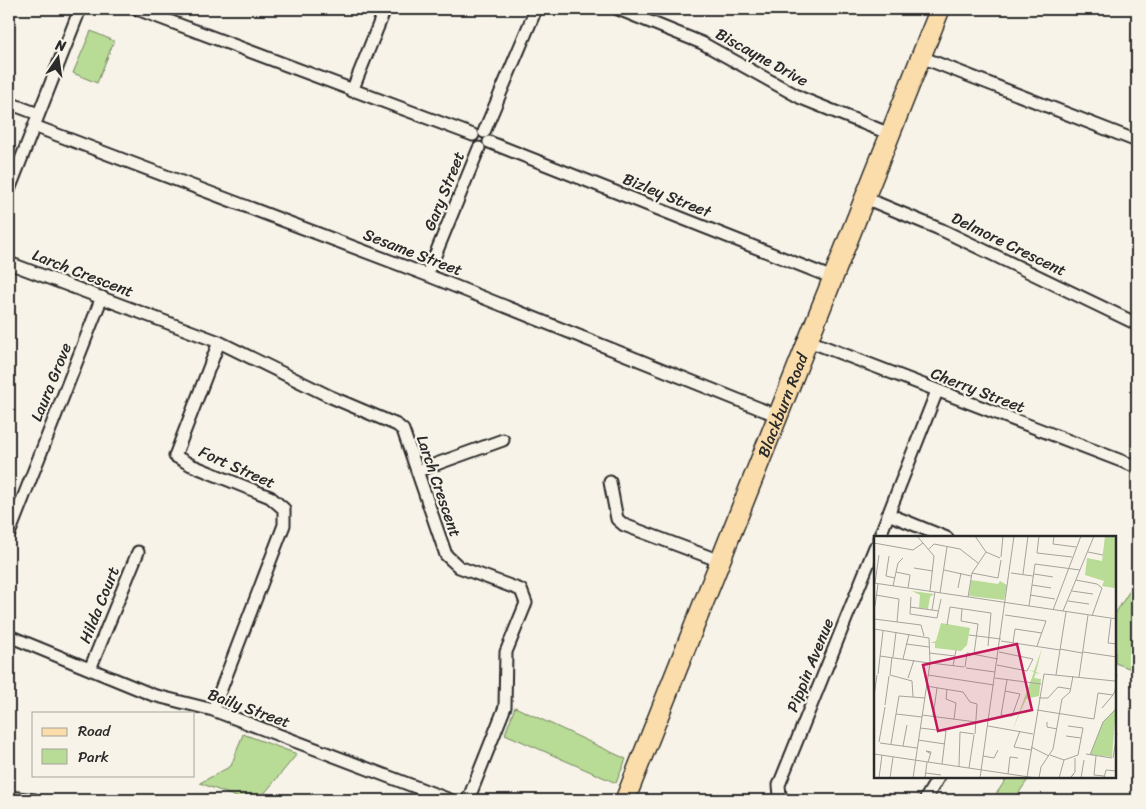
<svg xmlns="http://www.w3.org/2000/svg" width="1146" height="809" viewBox="0 0 1146 809" font-family="Sriracha,sans-serif">
<style>
.green{fill:#b8db95;stroke:#728360}
.lines{fill:none;stroke-linecap:round;stroke-linejoin:round}
.minor-casing{stroke:#2b2b2b;stroke-width:15}
.primary-casing{stroke:#2b2b2b;stroke-width:22}
.minor{stroke:#f7f3e8;stroke-width:11}
.primary{stroke:#faddab;stroke-width:19}
.labels{text-anchor:middle;dominant-baseline:central;stroke-width:4.5;stroke-linejoin:round;paint-order:stroke}
.street-label{font-size:16px;fill:#2b2b2b;stroke:#f7f3e8}
.inset-road{fill:none;stroke:#a5a39c;stroke-width:1}
.view{fill:#c2185b;fill-opacity:0.15;stroke:#c2185b;stroke-width:2.5}
.inset-edge{fill:none;stroke:#2b2b2b;stroke-width:2.5}
</style>
<rect width="100%" height="100%" fill="#f7f3e8"/>
<filter id="ink" filterUnits="userSpaceOnUse"><feTurbulence type="fractalNoise" baseFrequency=".02" numOctaves="2"/><feDisplacementMap in="SourceGraphic" scale="10" xChannelSelector="R" yChannelSelector="G"/><feConvolveMatrix kernelMatrix="1 2 1 2 8 2 1 2 1" color-interpolation-filters="sRGB"/></filter>
<g filter="url(#ink)">
<path class="green" d="M91,31L114,41L97,83L73,73Z
M1137,579V671L1115,663V614Z
M515,707L626,759L616,783L505,734Z
M243,734L297,754L259,800H244L200,783L231,766Z
M1007,778H1029L1014,800H992Z"/>
<g class="lines">
<defs>
<path id="minor" d="M137,9L473,135
M618,9L702,43L801,98L890,134
M921,57L1137,141
M352,91L385,9
M9,103L38,114
M34,126L427,275L778,416
M484,132L536,9
M489,142L833,278
M9,190L80,9
M865,198L942,230L1137,324
M9,263L219,342L331,397L397,425L403,430L446,555L459,567L521,590L526,603L506,652L505,707L468,800
M427,275L479,148
M809,341L1137,467
M417,471L503,440
M610,482L617,519L624,525L720,561
M888,514L947,538
M9,534L102,297
M879,538L937,391
M9,636L153,695L213,710L450,800
M90,669L138,552
M213,710L284,525V509L270,497L191,465L175,456L219,342
M9,797L35,800
M785,800L780,796L779,785L875,547
M925,800L938,778"/>
<g id="primary">
<path id="s1" d="M625,800L940,9"/>
</g>
</defs>
<use href="#minor" class="minor-casing"/>
<use href="#primary" class="primary-casing"/>
<use href="#minor" class="minor"/>
<use href="#primary" class="primary"/>
</g>
</g>
<g class="labels">
<g class="street-label">
<text transform="translate(762 57) rotate(29)">Biscayne Drive</text>
<text transform="translate(444 191) rotate(-68)">Gary Street</text>
<text transform="translate(667 195) rotate(22)">Bizley Street</text>
<text transform="translate(1009 244) rotate(26)">Delmore Crescent</text>
<text transform="translate(413 252) rotate(21)">Sesame Street</text>
<text transform="translate(83 273) rotate(21)">Larch Crescent</text>
<text transform="translate(51 382) rotate(-68)">Laura Grove</text>
<text transform="translate(978 390) rotate(21)">Cherry Street</text>
<text stroke="none"><textPath href="#s1" startOffset="425">Blackburn Road</textPath></text>
<text transform="translate(237 467) rotate(24)">Fort Street</text>
<text transform="translate(439 486) rotate(71)">Larch Crescent</text>
<text transform="translate(99 605) rotate(-68)">Hilda Court</text>
<text transform="translate(810 665) rotate(-68)">Pippin Avenue</text>
<text transform="translate(249 708) rotate(20)">Baily Street</text>
</g>
</g>
<g transform="translate(874 536)">
<rect width="242" height="242" fill="#f7f3e8"/>
<path d="M231,0H242V51L240,52L228,50L230,45L211,39L213,22L228,25ZM97,44L124,48L126,45L133,49L130,64L95,60ZM38,55L60,58L56,61L54,73L45,72L46,59ZM67,87L96,92L93,109L87,115L61,112V107H56L62,105ZM168,112L162,136L167,138L162,137L160,142L167,143L165,160L152,163L139,193L160,136L155,134L160,135ZM242,172L238,221L216,219L229,186Z" fill="#b8db95"/>
<path class="inset-road" d="M43,0L60,20L56,55M101,0L112,16L126,22M165,0L163,17L198,21M180,0L179,8L202,11M0,7L39,14L49,7M55,13L60,8L86,13L104,27M214,16L229,19M15,20L12,40L21,42M127,21L129,0M40,32L59,35M70,34L97,40M22,36L36,39L34,52M98,37L124,42L127,24M137,37L159,40M149,38L154,0M160,38L179,41M202,44L223,48L228,52L218,80M0,47L243,83M1,47L5,19M158,49L177,52M19,50L24,27L29,22M84,52L87,37M198,55L219,58M66,57L73,11M2,59L25,63L23,86M156,59L181,63M37,61L36,78L63,82L67,63M94,61L98,37L112,16M194,65L215,68M1,70L4,48M155,70L161,28L206,34M36,71L65,75M88,73L87,85L104,88L100,118M58,74L61,56M179,74L207,0M189,75L220,0M131,79L172,85L163,110M0,83L47,89L50,100M237,83L234,107L243,108M73,89L76,71L117,77L114,110M0,93L55,102M95,99L127,103M55,102L56,126M127,105L186,114M139,107L141,93L168,97M32,108L55,111M186,113L208,117M209,116L243,121M55,117L81,120M6,120L55,127M19,121L22,96M29,123L35,98M57,127L90,131M123,129L153,135L159,123L125,116M79,130L82,114M91,131L93,117L124,123M92,132L121,136M4,138L9,95M170,138L241,145M16,139L38,145L39,161M16,139L18,121M54,139L120,149M182,139L192,76M205,141L214,79M34,142L40,124M121,142L167,148M52,150L89,156L96,166L103,168L101,198M73,153L72,163L82,167L80,183M131,155L146,158L138,180L127,179L133,144M241,155L243,138M0,160L3,139M165,162H174L184,151L197,153M11,169L15,140M228,172L239,159M163,174L220,183L224,157L239,159L241,155M22,178L48,181M48,179L102,186M59,181L63,152M173,186V191L183,193M114,190L159,198M46,192L72,195L68,228M146,195L140,211L157,214M192,200L207,202M44,204L71,208M5,206L11,171M6,207L43,212M17,208L25,160L51,162M29,210L33,189M157,211L175,220M0,218L162,242M212,218L238,222M176,219L190,224L204,219L209,192L194,190M216,219L229,186L243,172M109,220L120,222L124,214M222,220L220,239L230,240M239,222L243,197M54,226L57,216L52,215L57,218M85,231L86,196L100,198M95,232L100,199M52,237L67,239M134,238L136,221L144,222M200,238L197,241L201,236V222M153,241L170,138M5,242L8,219M16,242L19,221M39,242L56,127M51,242L53,226M106,242L140,0M165,242L167,231L179,213L188,163L196,156L199,140M185,242L190,224M207,242L210,224M230,242L232,234L243,235"/>
<path class="view" d="M143,108L158,174L64,195L49,129Z"/>
<rect width="242" height="242" class="inset-edge"/>
</g>
<rect width="1146" height="809" fill="none" stroke="#f7f3e8" stroke-width="30"/>
<rect x="15" y="15" width="1116" height="779" fill="none" stroke="#2b2b2b" stroke-width="2" filter="url(#ink)"/>
<rect x="32" y="712" width="162" height="65" fill="#f7f3e8" stroke="#a5a39c"/>
<rect x="42" y="728" width="25" height="8" fill="#faddab" stroke="#a5a39c"/>
<text x="78" y="736" font-size="15" fill="#2b2b2b">Road</text>
<rect x="42" y="749" width="25" height="15" fill="#b8db95" stroke="#a5a39c"/>
<text x="78" y="762" font-size="15" fill="#2b2b2b">Park</text>
<g transform="translate(58 58) rotate(13)" stroke="#f7f3e8" stroke-width="4" paint-order="stroke">
<path d="M0-4L9 19L0 12L-9 19Z" fill="#2b2b2b"/>
<text y="-8" font-size="14" font-weight="bold" text-anchor="middle" fill="#2b2b2b">N</text>
</g>
</svg>
